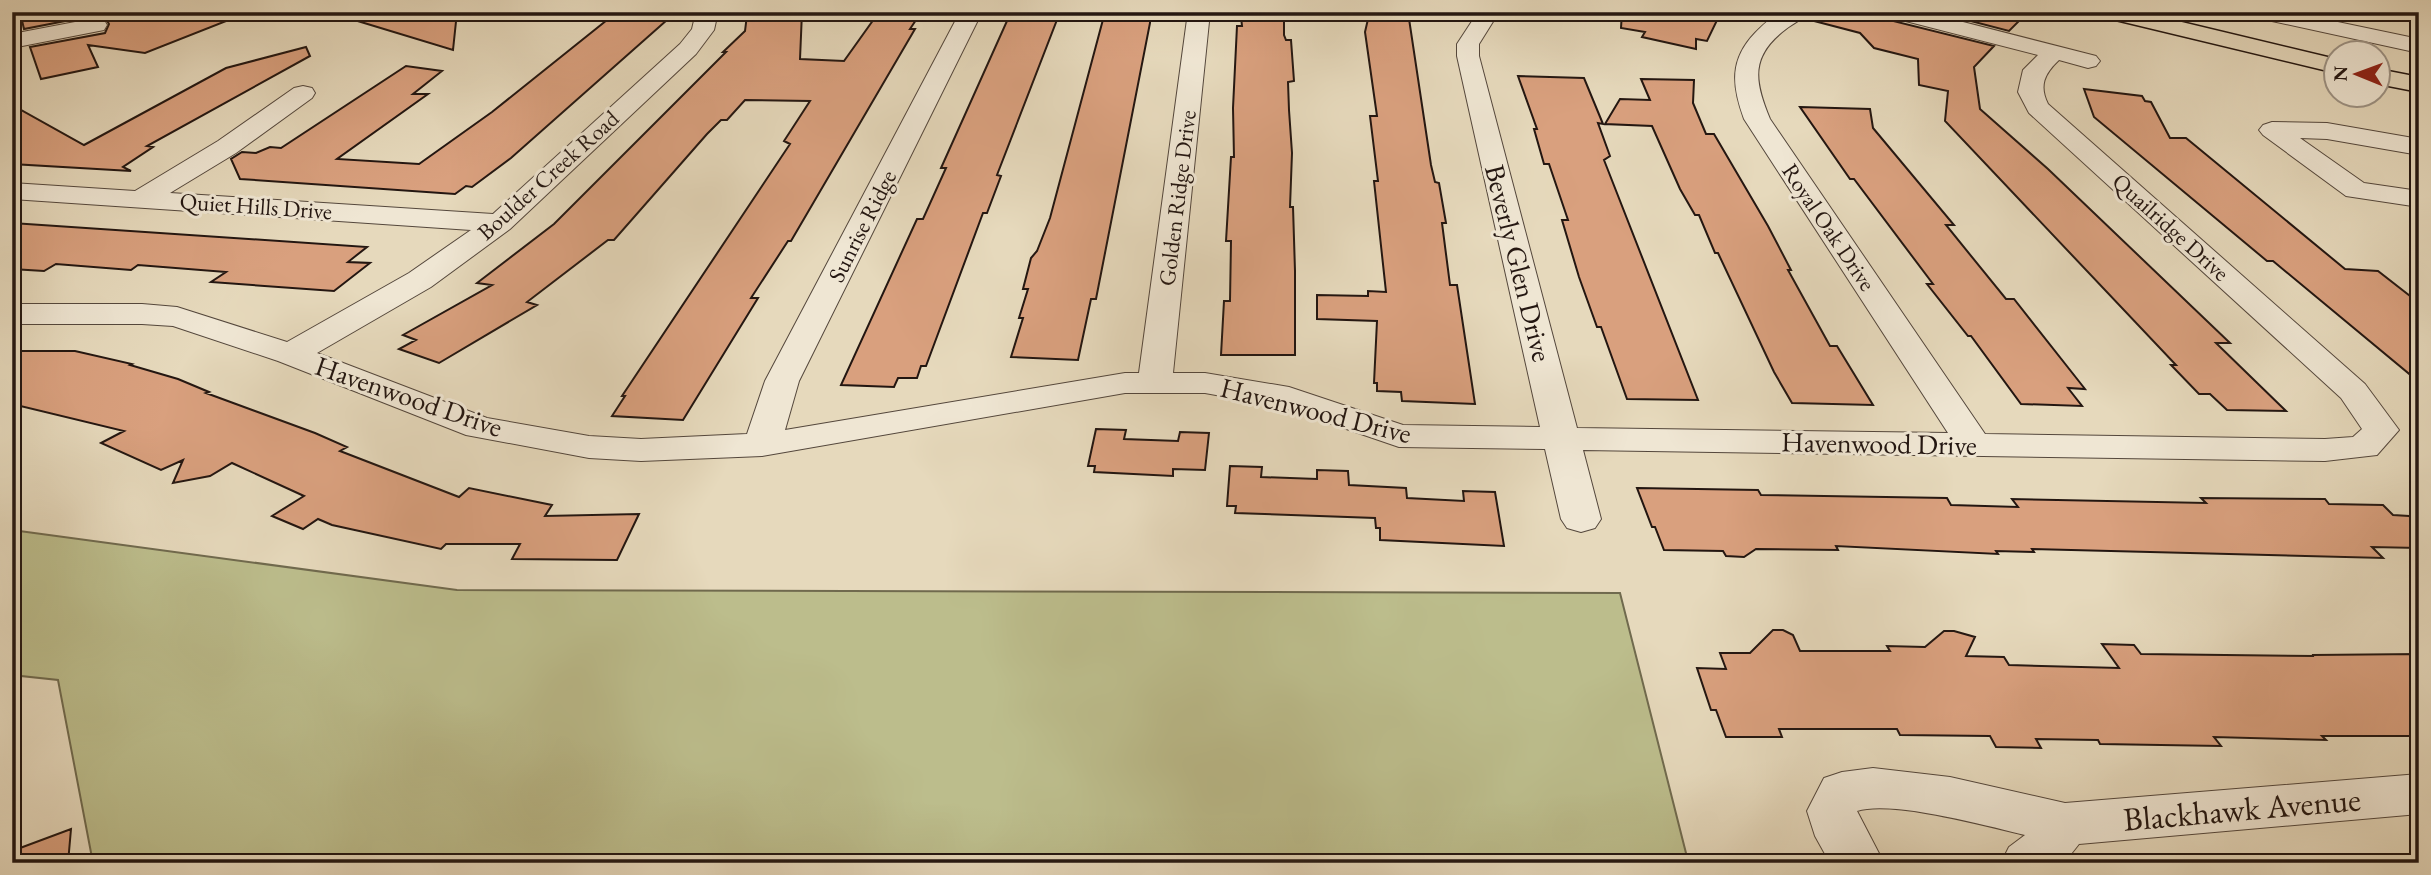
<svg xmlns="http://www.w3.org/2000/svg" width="2431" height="875" viewBox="0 0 2431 875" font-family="'EB Garamond',serif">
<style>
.green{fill:#bcbd8c;stroke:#706a4e;stroke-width:2}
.building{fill:#d9a07e;stroke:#231611;stroke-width:2}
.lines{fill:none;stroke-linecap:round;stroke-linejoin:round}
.minor-casing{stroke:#54473c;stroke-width:2}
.major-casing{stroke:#231611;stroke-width:3}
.minor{fill:#efe6d3;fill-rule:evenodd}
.major{fill:#e6d9bc;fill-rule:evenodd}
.labels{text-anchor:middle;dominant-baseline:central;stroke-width:6;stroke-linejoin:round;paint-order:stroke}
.far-street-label{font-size:23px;fill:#231611;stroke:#efe6d3}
.street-label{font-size:28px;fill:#231611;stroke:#efe6d3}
.near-street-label{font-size:33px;fill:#231611;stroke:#efe6d3}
</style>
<rect width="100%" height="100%" fill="#e6d9bc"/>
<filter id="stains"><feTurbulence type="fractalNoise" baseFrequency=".00286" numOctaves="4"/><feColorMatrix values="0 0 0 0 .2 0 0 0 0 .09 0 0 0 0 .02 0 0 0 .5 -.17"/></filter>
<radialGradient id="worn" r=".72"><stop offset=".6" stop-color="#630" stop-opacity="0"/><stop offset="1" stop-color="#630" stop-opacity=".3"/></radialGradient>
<path class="green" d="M12,530L457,590L1620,593L1686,853L1692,863H93L58,680L12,675Z"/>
<path class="building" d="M20,12H243L244,14L145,53L88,45L98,67L41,79L30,47L105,33L109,24L105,17L96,15L24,29Z
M352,12H457L453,50L351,19Z
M617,12H676L511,158L472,187L466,186L455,194L240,179L231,159L242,152L256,153L270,147L281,148L406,66L442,71L413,94H428L337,159L419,164L492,112Z
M802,12L800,59L844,61L879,12H908L905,17H909L907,20H916L910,29H915L791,241H788L751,298H758L683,420L612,416L625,396H622L790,144L784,141L810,101L745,100L727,120H721L707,134L614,240H608L527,302L537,305L439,363L399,349L416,340L403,335L492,285L477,283L554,224L726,52H723L745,31L747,15Z
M1011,12H1060L997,175L1001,176L987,213H983L926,366H921L917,378H898L894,387L841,385L917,219H923L946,168H941Z
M1105,12H1150V23L1096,299H1091L1078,360L1011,357L1023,318H1019L1028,289H1023L1031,258L1037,251L1050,218Z
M1255,12H1284V35L1286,40H1291L1294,81L1288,82L1289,110L1292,153L1290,207H1293L1295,271V355H1221L1224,301H1230L1231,241H1226L1231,157H1234L1233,108L1237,26H1242L1241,17H1251Z
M1380,12H1408L1431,165L1435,182L1439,183L1446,223H1442L1450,285H1457L1475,404L1402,401L1401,392L1377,391V383H1374L1377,321L1317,319V295L1368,296V291L1386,292L1374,181H1378L1370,116H1377L1365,32L1368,19L1379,20Z
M1622,12H1721L1707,41L1696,39V49L1642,37L1645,32L1621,28Z
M1815,12H1886L1889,20L1994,46L1974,67L1980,109L2048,169L2230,343H2216L2286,411L2227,410L2210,394H2199L2171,365H2176L1945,121L1948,91L1919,85L1918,59L1874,48L1860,33L1814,21Z
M1936,12H2028L2009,31Z
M306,47L310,56L147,146L153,147L123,167L131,171L12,164V105L84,145L226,68Z
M1518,76L1584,78L1603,124L1598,123L1610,156L1604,160L1698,400L1627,399L1601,327H1597L1579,277L1562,220H1568L1549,164H1544L1534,129H1537Z
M1641,79L1694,80L1693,103L1706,134H1714L1768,226L1791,270H1788L1830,346H1837L1873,405L1792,403L1774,372L1718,253H1715L1699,215H1695L1680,189L1652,126L1605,124L1620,99L1650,100Z
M2084,89L2142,96L2145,101L2151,102L2170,138H2186L2345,269L2378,271L2419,303V382L2273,261H2267L2094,117Z
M1800,107L1870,109L1873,128L1954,225H1946L2006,299H2014L2085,389L2068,388L2082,406L2021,404L1971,336H1968L1927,284H1933L1854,179H1850Z
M12,223L367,247L348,262L370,263L334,291L211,282L226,272L138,265L131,270L56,264L44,271L12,269Z
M12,351H75L132,364L130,365L178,379L209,392L206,393L315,433L347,447L340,451L459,497L469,488L552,505L545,516L639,514L617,560L512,559L520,544H446L441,549L332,525L318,519L303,529L272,516L304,496L232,463L210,476L173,483L183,460L161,470L101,443L124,431L12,404Z
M1096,429L1126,430L1124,439L1178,441L1180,432L1209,433L1205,470L1173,469V476L1094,472L1095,466H1088Z
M1230,466L1262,467L1261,477L1317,479V470L1348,471L1349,485L1406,488L1407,498L1464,501L1463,491L1495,492L1504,546L1380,540V528H1376L1375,518L1235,513L1236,506H1227Z
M1637,488L1758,490L1761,495L1947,498L1951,505L2018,507L2012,499L2206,503L2201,498L2325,499L2329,504L2383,505L2393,515L2409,516L2419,525V548L2372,547L2383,558L2032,549L2034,552L1996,551L1998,554L1836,546L1838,550L1756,549L1744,557L1726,556L1723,551L1664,550L1655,527H1652Z
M1773,630H1783L1793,635L1800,651H1890L1887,646L1925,647L1944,631H1954L1975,637L1966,656L2004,657L2009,665L2119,668L2102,644L2134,645L2141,654L2314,656L2312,655L2419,654V736H2322L2326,740L2214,737L2221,746L2100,744L2098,740L2036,739L2041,748L1996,747L1990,736L1900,735L1897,729H1779L1782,737H1726L1716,710H1711L1697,668L1726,669L1720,653H1750Z
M71,829L68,863H12V851Z"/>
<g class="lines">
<defs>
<path id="minor" d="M696,12H718L714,30L696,54L510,229L431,287L317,353L487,418L589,436L641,439L747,434L765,381L960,12H982L799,381L785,430L1125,373H1139L1188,12H1210L1173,373H1205L1289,387L1403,425L1540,427L1457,56V44L1478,12H1499L1479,44V56L1577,428L1948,433L1744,119C1732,86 1729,60 1755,33C1762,26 1772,16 1781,13C1788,10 1800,12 1808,12C1803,20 1793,23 1786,29C1750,56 1754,81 1770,119L1985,434L2325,439L2353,437L2362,429L2341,398L2029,113L2018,92L2023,70L2038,55L1890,17L1888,12H1924L2096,56L2100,61L2096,66L2088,68L2059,60C2044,74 2039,86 2048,104L2365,384L2399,430L2377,455L2325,461L1583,450L1601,519L1595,528L1581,532L1567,528L1561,519L1545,449L1399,447L1282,407L1205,393H1125L762,456L641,461L589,458L466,435L278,361L173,326L142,324H12V304H142L177,307L287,342L409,273L471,230L12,199V183L135,191L218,141L294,88L303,86L312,88L315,93L312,98L236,153L170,193L493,214L680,44L692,29Z
M2248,12H2290L2419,39V53L2258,18L2250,17Z
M2400,12H2419V20L2402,17Z
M96,18L104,20L107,25L104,30L12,48V34Z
M2272,122L2327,123L2419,139V155L2327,139L2300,138L2364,183L2419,191V207L2346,196L2263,135L2259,130L2263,125Z
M1873,768L1950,777L2065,803L2419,774V814L2079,844L2064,863H2001L2009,847L2025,835C1987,826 1892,800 1857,811L1884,863H1830L1815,836L1807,811L1824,778L1842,772Z"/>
<path id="major" d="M2100,12H2140L2336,59V73L2103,17Z
M2378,69L2419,77V92L2378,84Z"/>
</defs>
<use href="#minor" class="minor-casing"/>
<use href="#major" class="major-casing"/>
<use href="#minor" class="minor"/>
<use href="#major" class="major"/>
</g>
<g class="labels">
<g class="far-street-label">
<text transform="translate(548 175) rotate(-42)">Boulder Creek Road</text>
<text transform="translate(1177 198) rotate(-83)">Golden Ridge Drive</text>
<text transform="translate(256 206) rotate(4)">Quiet Hills Drive</text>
<text transform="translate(862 226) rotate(-63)">Sunrise Ridge</text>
<text transform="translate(1829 227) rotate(56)">Royal Oak Drive</text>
<text transform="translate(2171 227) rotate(42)">Quailridge Drive</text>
</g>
<g class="street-label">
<text transform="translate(1519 263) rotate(76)">Beverly Glen Drive</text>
<text transform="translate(409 396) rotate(19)">Havenwood Drive</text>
<text transform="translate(1316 410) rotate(14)">Havenwood Drive</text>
<text transform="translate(1879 443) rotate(1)">Havenwood Drive</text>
</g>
<g class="near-street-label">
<text transform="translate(2242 809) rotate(-5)">Blackhawk Avenue</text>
</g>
</g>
<rect width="2431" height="875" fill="none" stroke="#e6d9bc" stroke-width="42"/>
<rect x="14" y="14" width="2403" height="847" fill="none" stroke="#231611" stroke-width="3.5"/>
<rect x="21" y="21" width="2389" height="833" fill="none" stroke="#231611" stroke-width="2"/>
<g transform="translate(2357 74) rotate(271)"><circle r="33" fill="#efe6d3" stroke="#9d9385" stroke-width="2"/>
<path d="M0-5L12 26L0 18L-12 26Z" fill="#8f2418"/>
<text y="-10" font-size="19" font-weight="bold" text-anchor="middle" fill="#231611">N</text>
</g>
<rect width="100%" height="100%" filter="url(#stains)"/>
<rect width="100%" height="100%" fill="url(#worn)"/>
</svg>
